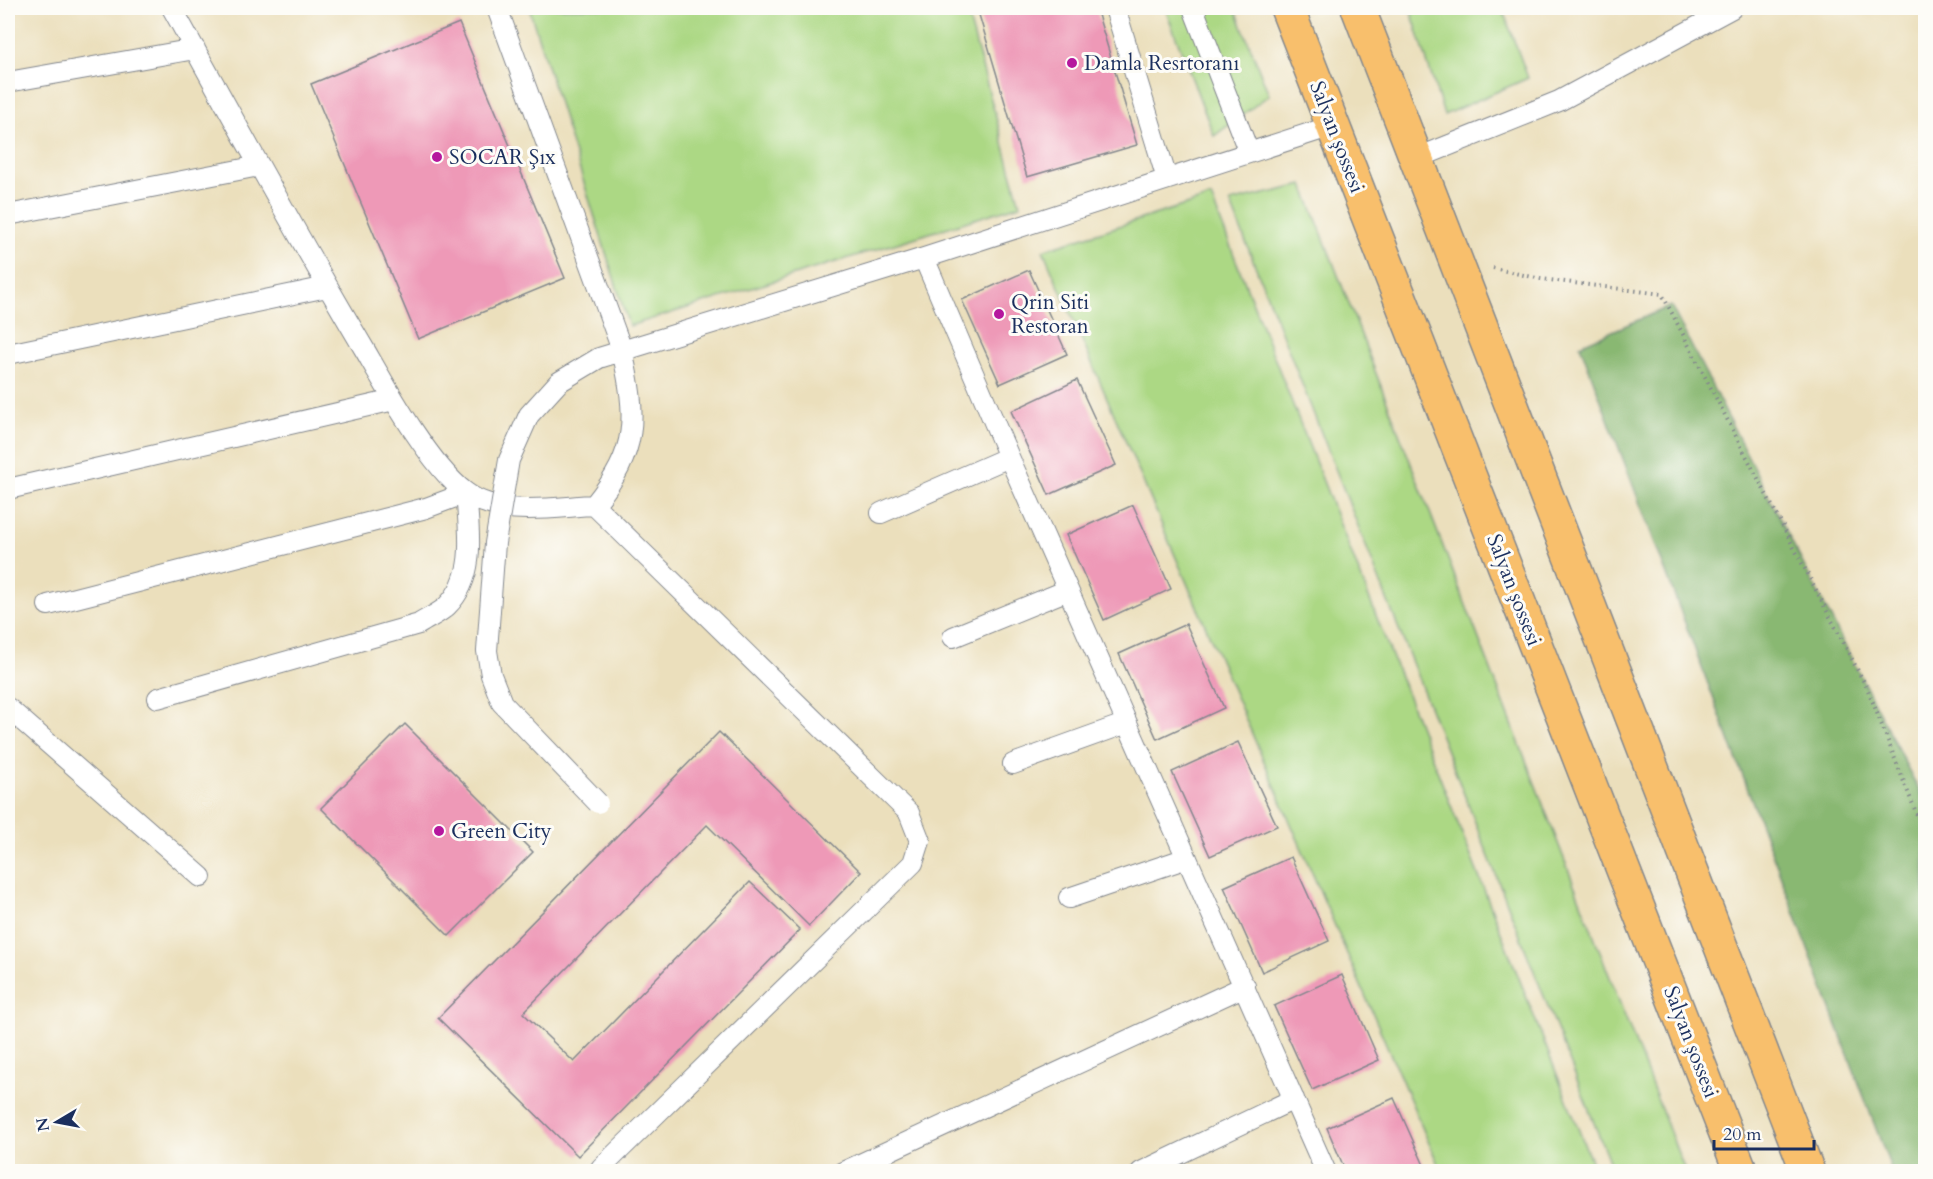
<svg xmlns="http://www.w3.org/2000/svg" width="1933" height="1179" viewBox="0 0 1933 1179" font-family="Cardo,serif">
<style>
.green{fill:#acd884;stroke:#648471;stroke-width:1.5}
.forest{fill:#89b872;stroke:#527468;stroke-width:1.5}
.building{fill:#ee99b7}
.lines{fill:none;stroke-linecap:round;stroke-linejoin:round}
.service-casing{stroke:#83878d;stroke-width:22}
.trunk-casing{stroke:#83878d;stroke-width:36}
.path{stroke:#83878d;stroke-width:4;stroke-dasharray:1.5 4.5;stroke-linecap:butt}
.service{stroke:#fff;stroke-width:20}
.trunk{stroke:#f8bf6c;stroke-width:33}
.service-bridge-casing{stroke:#83878d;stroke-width:22;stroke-linecap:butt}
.service-bridge{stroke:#fff;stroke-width:20}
.poi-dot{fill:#b5179e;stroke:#fdfcf7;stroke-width:2}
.labels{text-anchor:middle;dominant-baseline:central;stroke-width:6;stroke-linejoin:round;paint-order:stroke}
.poi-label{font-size:21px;fill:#1b2f5e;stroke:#fdfcf7;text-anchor:start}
.street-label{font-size:21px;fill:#1b2f5e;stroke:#fdfcf7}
</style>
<rect width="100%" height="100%" fill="#fdfcf7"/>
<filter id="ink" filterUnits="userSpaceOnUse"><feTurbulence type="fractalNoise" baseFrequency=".0167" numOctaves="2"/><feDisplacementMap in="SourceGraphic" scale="12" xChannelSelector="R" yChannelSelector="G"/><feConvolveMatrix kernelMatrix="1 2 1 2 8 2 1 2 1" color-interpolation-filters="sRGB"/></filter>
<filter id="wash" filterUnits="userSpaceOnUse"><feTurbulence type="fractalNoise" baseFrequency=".008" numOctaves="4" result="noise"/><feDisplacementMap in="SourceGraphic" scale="24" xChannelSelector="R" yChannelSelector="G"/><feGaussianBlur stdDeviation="1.35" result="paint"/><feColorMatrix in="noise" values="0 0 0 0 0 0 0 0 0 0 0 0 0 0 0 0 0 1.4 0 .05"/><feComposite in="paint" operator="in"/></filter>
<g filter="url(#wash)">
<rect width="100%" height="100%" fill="#ebdfbc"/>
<path class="green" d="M529,8H966L1020,205L629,326Z
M1165,8H1235L1269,95L1214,136Z
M1410,8H1502L1528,78L1444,115Z
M1303,185L1685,1171H1613L1230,202Z
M1211,197L1595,1171H1441L1043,250Z"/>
<path class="forest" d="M1671,306L1925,802V1171H1892L1580,345Z"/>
<g id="blocks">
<path class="building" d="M977,8H1096L1137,145L1027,177Z
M459,23L565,278L418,339L311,84Z
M1029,270L1067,354L1000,384L962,300Z
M1077,380L1116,465L1049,495L1011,411Z
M1133,505L1171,589L1104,620L1066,535Z
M1186,624L1224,708L1157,739L1119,654Z
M405,724L533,852L449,936L321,808Z
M719,732L861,872L809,926L707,825L523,1013L574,1062L750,882L800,930L578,1156L438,1018Z
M1238,742L1277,826L1210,856L1172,772Z
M1291,857L1329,941L1262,972L1224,887Z
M1342,975L1379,1060L1312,1090L1274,1006Z
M1394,1098L1427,1172H1346L1327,1128Z"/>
</g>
</g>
<g filter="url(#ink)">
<use href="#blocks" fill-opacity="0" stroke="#83878d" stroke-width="1.5"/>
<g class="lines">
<defs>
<path id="service" d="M172,8C236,123 298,238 366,352C389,392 429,464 465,492C499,518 554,507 594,505L909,813L920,841L913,863L601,1168
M497,8L622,350C637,417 639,450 594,505
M1115,8L1167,179
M1193,8L1249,153
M8,82L195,49
M1415,159L1559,101L1732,8
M8,215L259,166
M924,258L1009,457L1326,1172
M8,354L327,287
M599,358L924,258L1332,126
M8,489L394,400
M881,513L1009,457
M48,605L426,508L466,493C469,531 477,576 447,606C440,613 428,618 419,624L158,698
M953,637L1068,590
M8,708L201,877
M1013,764L1127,723
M1069,898L1187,858
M843,1172L1245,986
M1141,1172L1294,1099"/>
<path id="trunk" d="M1287,8L1741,1172
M1358,8L1808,1172"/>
</defs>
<use href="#service" class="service-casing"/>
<use href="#trunk" class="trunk-casing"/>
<path class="path" d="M1493,268L1541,279L1662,294L1868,690L1926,838"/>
<use href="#service" class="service"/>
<use href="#trunk" class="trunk"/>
<defs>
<path id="service-bridge" d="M598,803L502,703L491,675L487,651L495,543L509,460L529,415L559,382L599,358"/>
</defs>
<use href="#service-bridge" class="service-bridge-casing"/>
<use href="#service-bridge" class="service-bridge"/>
</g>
</g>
<g class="poi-dot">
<circle cx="1072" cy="63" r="6"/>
<circle cx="437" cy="157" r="6"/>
<circle cx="999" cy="314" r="6"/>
<circle cx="439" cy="831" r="6"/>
</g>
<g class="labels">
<g class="poi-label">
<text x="1084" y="63">Damla Resrtoranı</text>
<text x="449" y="157">SOCAR Şıx</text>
<text x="1011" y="302">Qrin Siti<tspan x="1011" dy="24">Restoran</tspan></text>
<text x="451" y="831">Green City</text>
</g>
<g class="street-label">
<text transform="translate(1337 137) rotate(69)">Salyan şossesi</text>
<text transform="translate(1514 590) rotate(69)">Salyan şossesi</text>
<text transform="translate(1691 1042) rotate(69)">Salyan şossesi</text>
</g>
</g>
<rect width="1933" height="1179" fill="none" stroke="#fdfcf7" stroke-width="30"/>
<g transform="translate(57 1122) rotate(260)" stroke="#fdfcf7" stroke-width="4.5" paint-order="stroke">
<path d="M0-4.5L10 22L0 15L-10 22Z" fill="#1b2f5e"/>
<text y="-9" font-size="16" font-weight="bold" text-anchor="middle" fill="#1b2f5e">N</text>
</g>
<path d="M1714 1140v9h100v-9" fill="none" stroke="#1b2f5e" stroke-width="3"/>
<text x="1723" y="1140" font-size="18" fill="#1b2f5e" stroke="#fdfcf7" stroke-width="4.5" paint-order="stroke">20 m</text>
</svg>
